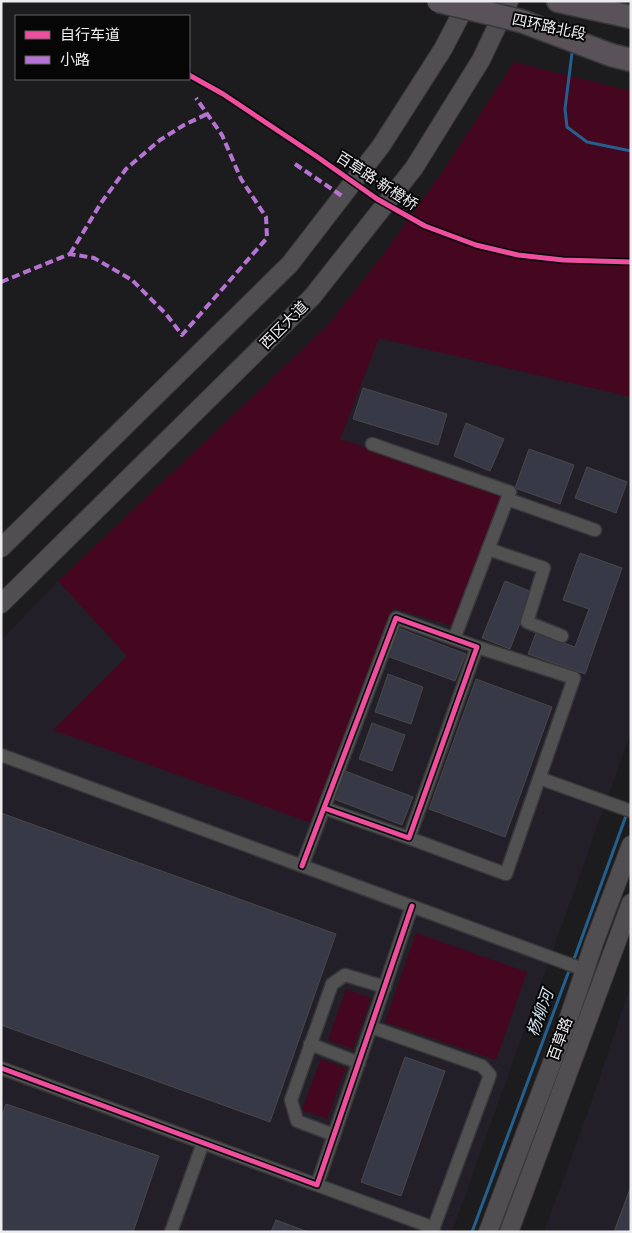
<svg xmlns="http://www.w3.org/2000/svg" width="632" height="1233" viewBox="0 0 632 1233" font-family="Figtree,'Noto Sans SC',sans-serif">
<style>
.built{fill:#231f28}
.green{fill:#44071f}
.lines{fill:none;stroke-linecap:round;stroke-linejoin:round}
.stream{stroke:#24608d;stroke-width:3}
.building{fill:#383946;stroke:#474749}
.street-casing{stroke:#38373a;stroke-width:15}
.secondary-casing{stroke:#38373a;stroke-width:20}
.highway-casing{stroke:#38373a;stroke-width:25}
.street{stroke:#515152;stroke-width:12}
.secondary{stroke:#514e52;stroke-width:18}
.highway{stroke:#595259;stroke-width:22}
.highway-bridge-casing{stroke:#38373a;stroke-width:25;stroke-linecap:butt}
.highway-bridge{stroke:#595259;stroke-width:22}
.quiet{stroke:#b673d3;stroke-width:4;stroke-dasharray:8 4;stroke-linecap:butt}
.cycleway-casing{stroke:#060607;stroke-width:8}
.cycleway{stroke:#ef4d9e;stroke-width:5}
.labels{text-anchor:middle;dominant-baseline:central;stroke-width:4;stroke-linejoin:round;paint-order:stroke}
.street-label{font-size:15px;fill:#edecef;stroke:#060607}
.water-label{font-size:16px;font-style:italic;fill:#d4e4f3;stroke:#060607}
</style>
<rect width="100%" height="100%" fill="#1c1b1e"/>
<path class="built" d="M328,325L631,397V732L452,1232H1V640L58,581Z
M631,984V1232H544L590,1106Z"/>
<path class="green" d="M514,62L631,91V397L379,338L340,439L504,495L456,627L393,608L314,824L53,730L127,656L58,581L328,325L382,256L443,171Z
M416,933L527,972L496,1060L385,1022Z
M346,989L371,998L353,1049L328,1040Z
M321,1059L346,1068L327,1119L302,1110Z"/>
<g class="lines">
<path class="stream" d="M572,53L565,109L567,127L587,142L631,151
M573,962L627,813
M472,1232L570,968"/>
</g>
<path class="building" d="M363,388L447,414L438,445L353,419Z
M466,423L504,439L490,471L454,456Z
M529,449L574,465L560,504L515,488Z
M587,467L627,482L616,513L575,498Z
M580,553L622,568L585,674L528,654L536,633L575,647L589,609L563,600Z
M505,581L532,592L510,649L482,638Z
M398,628L466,654L455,681L387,656Z
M388,674L423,687L411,724L375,712Z
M476,679L552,707L505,837L429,809Z
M372,723L405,735L392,771L359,759Z
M345,771L413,797L402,825L334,799Z
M1,813L336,934L270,1122L1,1025Z
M405,1057L445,1071L401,1196L361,1182Z
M6,1104L159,1156L133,1232H1V1119Z
M631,1186V1232H614Z
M276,1220L308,1232H271Z"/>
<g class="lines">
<defs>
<path id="street" d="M372,444L510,492L454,639
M507,499L595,530
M488,549L544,568L527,622L562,636
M1,755L585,970
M539,778L631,811
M409,838L506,874L574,678L477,647
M302,866L396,618L477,647L409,838L324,808
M371,1027L482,1066L490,1075L432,1232
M310,1044L359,1063
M1,1068L317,1185L412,906
M334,1135L297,1121L291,1100L332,984L345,975L385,987
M317,1185L434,1228
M171,1232L203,1143"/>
<path id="secondary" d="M1,548L290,264L381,146L443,49L468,1
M1,604L312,297L414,168L481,60L509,1
M488,1232L567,1023L594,943L631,845
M509,1232L631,903"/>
<path id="highway" d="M558,1L631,17
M521,21L611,55L631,60"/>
</defs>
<use href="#street" class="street-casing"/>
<use href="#secondary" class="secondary-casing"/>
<use href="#highway" class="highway-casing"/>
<use href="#street" class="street"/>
<use href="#secondary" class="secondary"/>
<use href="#highway" class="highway"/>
<defs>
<path id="highway-bridge" d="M438,1L521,21"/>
</defs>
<use href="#highway-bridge" class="highway-bridge-casing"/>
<use href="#highway-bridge" class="highway-bridge"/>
<path class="quiet" d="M295,164L342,196
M70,254L101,203L126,169L160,140L184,125L207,114
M1,282L70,254L94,258L132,280L166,314L182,335L267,238L266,217L241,179L222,135L196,98"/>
<defs>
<path id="cycleway" d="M189,75L223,94L316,156L377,199L425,226L476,245L518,255L563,260L631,262
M302,866L396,618L477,647L409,838L324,808
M1,1068L317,1185L412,906"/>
</defs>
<use href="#cycleway" class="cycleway-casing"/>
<use href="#cycleway" class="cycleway"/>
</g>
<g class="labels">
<g class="street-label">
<text transform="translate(549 27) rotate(12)">四环路北段</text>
<text transform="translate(377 181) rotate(33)">百草路·新橙桥</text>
<text transform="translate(284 325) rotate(-45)">西区大道</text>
<text transform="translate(560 1039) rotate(-70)">百草路</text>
</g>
<g class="water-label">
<text transform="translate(540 1013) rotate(-70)">杨柳河</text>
</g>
</g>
<rect width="632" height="1233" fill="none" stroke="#edecef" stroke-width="5"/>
<rect x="15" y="15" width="175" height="65" fill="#060607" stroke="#626264"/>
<rect x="25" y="31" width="25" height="8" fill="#ef4d9e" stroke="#626264"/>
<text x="60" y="40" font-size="15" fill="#edecef">自行车道</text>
<rect x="25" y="56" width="25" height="8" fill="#b673d3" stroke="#626264"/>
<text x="60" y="65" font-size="15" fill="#edecef">小路</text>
</svg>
